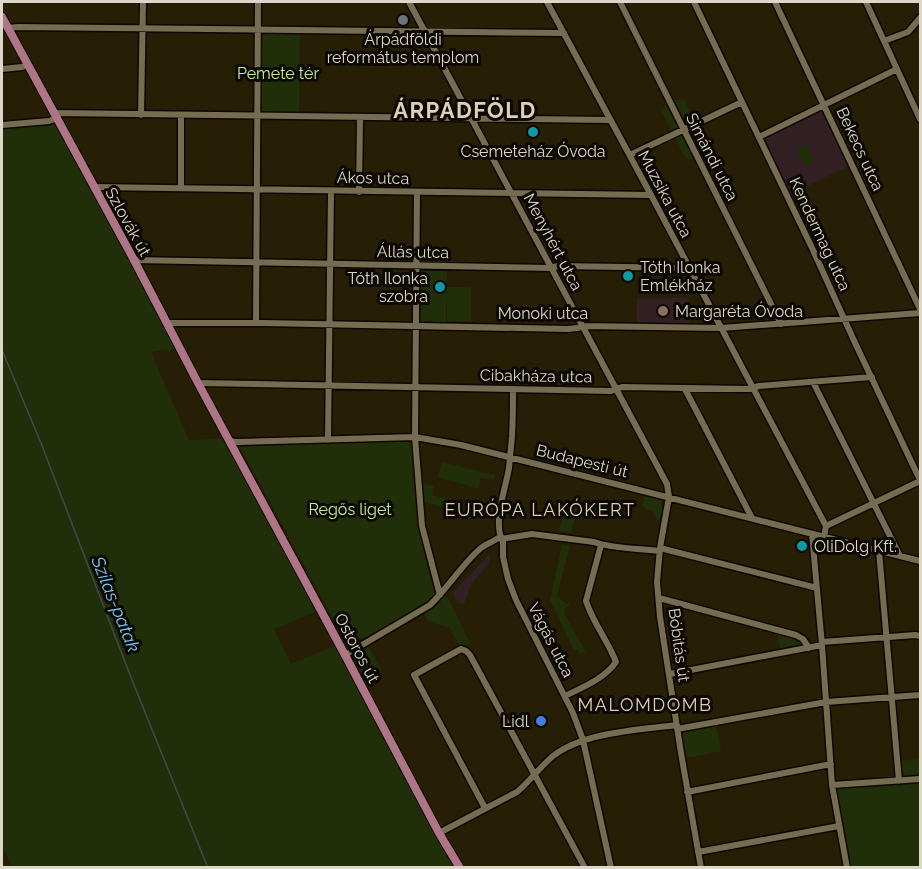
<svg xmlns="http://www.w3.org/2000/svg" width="922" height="869" viewBox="0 0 922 869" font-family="Raleway,sans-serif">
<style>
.education{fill:#322025}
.green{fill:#202f0a}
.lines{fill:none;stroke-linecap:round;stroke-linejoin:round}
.stream{stroke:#42474a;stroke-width:1.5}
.minor-casing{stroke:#0f0700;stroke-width:9}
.major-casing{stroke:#0f0700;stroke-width:10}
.minor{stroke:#756c51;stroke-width:6}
.major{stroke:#ad7585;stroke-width:8}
.worship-dot{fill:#6b7280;stroke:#0c0802;stroke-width:2}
.culture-dot{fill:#0f9aa8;stroke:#0c0802;stroke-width:2}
.education-dot{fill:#8d6e63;stroke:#0c0802;stroke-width:2}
.shop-dot{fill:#3f7fe0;stroke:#0c0802;stroke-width:2}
.labels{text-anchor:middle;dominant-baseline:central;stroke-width:6;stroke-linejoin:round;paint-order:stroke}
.poi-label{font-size:16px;fill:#dcd7c9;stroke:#0c0802;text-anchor:start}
.park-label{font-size:16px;fill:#c5ee93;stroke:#0c0802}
.street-label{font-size:16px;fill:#dcd7c9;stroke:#0c0802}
.neighbourhood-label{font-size:18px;letter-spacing:1.5px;fill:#dcd1b4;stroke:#0c0802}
.water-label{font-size:18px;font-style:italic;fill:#7acaf5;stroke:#0c0802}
.district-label{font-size:22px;font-weight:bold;letter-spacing:1.5px;fill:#dcd1b4;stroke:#0c0802}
</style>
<rect width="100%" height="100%" fill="#261e05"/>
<path class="education" d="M824,108L851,165L791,194L764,137Z
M637,298H689V324H637Z
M489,555L490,561H489V564L472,583L464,604L457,603L453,592Z"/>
<path class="green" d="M258,30H300L299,117L257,116Z
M684,99L709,148L698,159H686L661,110L669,101Z
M55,121L178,349L151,352L189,440L226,438L319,610L274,629L291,664L337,645L459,867L13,868L2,845V126Z
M806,145L814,161L804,166L796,150Z
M420,268L447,270L446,322L418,321Z
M447,287H471V321H447Z
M414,439L420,527L425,558L436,596C409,615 379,633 347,644L240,447Z
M442,462L495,475L494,479L480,478L479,489L438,477Z
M422,483L434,486L433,495L457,502L455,511L424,502Z
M646,493L661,497L662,516L657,520L654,513L642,506Z
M566,503L578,506L571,533L559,531Z
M562,544L570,546L557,596L566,603H569L570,605L565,608L564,613L586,652L579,653L578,650H574L550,600Z
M445,596L448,598L470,643L459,645L450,628L429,622L422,611Z
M777,632L798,637L803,643L802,647L780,651Z
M367,644L382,670L365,680L350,653Z
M716,724L721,751L686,758L681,731Z
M920,759V776L901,777L900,761Z
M920,782V867H851L836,789Z"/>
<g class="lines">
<path class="stream" d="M2,350L41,443L130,675L208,868"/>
<defs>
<path id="minor" d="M409,2L667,484L669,497L660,548L657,582L660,617L681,753L701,868
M547,2L651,195L826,526
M620,2L781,324
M694,2L813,250L856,345L920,480
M775,2L920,309
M866,2L920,119
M7,28L18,27L564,33
M884,41L908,32L920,18
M2,69L22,67L28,65
M54,113L610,120
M141,115L143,2
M2,125L49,121L57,118
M759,137L897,69
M630,155L742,102
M94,187L651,195
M181,188V115
M359,192L360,118
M417,192L415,437L422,526L440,595
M134,260L551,268L558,266L690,268
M166,323H263L567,329L578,328L583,326L721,328L920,313
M256,323L258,2
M813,382L900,556
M198,383L611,391L622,387L748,389L759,386L872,377
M513,389C513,405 513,420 512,436C511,447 510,458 509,468C506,487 492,525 503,541V557L508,579L516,600L573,713L583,740L611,868
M685,389L752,518
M328,440L331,191
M230,441L237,442L415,437L461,445L920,561
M812,534L822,645L832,785L847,868
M824,537L826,526L920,481
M660,548L817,588
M879,551L899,781
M659,598L796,635L803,639L809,648
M822,642L915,635L920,636
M345,655L430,605C449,587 462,564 481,548C486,544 493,542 498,538L501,539L532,534L594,542C614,549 637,548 659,551
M670,674L822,645
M565,696C583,687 604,679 616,662C608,641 593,623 586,601L601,545
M677,729L826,702L920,695
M832,785L920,779
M687,792L831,764
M485,808L414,675L461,649L466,651L470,655L585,868
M439,833L517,792C530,781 540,767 553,756C584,732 638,730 677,725
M698,852L839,826"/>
<path id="major" d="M2,17L134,260L198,383L345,655L439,833L460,868"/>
</defs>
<use href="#minor" class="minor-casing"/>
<use href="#major" class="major-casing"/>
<use href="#minor" class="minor"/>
<use href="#major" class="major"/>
</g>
<circle class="worship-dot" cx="403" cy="20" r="6"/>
<g class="culture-dot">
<circle cx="533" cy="132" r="6"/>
<circle cx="628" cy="276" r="6"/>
<circle cx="440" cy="287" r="6"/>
<circle cx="802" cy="546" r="6"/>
</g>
<circle class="education-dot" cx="663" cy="311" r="6"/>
<circle class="shop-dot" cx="541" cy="721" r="6"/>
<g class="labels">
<g class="poi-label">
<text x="403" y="39" text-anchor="middle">Árpádföldi<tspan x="403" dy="18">református templom</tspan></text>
<text x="533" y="151" text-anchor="middle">Csemeteház Óvoda</text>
<text x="640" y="267">Tóth Ilonka<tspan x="640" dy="18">Emlékház</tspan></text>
<text x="428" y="278" text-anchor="end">Tóth Ilonka<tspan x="428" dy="18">szobra</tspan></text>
<text x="675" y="311">Margaréta Óvoda</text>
<text x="814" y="546">OliDolg Kft.</text>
<text x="529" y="721" text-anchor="end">Lidl</text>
</g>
<g class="park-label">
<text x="278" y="73">Pemete tér</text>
<text x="350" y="509">Regős liget</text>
</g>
<g class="street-label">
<text transform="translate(860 149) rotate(65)">Bekecs utca</text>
<text transform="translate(712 157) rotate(63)">Simándi utca</text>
<text transform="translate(373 178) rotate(1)">Ákos utca</text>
<text transform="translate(665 194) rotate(62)">Muzsika utca</text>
<text transform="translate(128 222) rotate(61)">Szlovák út</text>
<text transform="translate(820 234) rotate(65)">Kendermag utca</text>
<text transform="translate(553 242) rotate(62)">Menyhért utca</text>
<text transform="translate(413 252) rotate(1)">Állás utca</text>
<text x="543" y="313">Monoki utca</text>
<text transform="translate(536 376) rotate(1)">Cibakháza utca</text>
<text transform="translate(582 461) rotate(14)">Budapesti út</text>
<text transform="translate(551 640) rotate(63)">Vágás utca</text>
<text transform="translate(679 645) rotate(82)">Bóbitás út</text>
<text transform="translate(357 648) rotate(62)">Ostoros út</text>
</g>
<g class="neighbourhood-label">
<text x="540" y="509">EURÓPA LAKÓKERT</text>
<text x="645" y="704">MALOMDOMB</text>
</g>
<g class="water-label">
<text transform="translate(116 604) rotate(68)">Szilas-patak</text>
</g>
<g class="district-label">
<text x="465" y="110">ÁRPÁDFÖLD</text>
</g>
</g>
<rect width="922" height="869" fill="none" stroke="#dcd7c9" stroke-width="6"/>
</svg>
